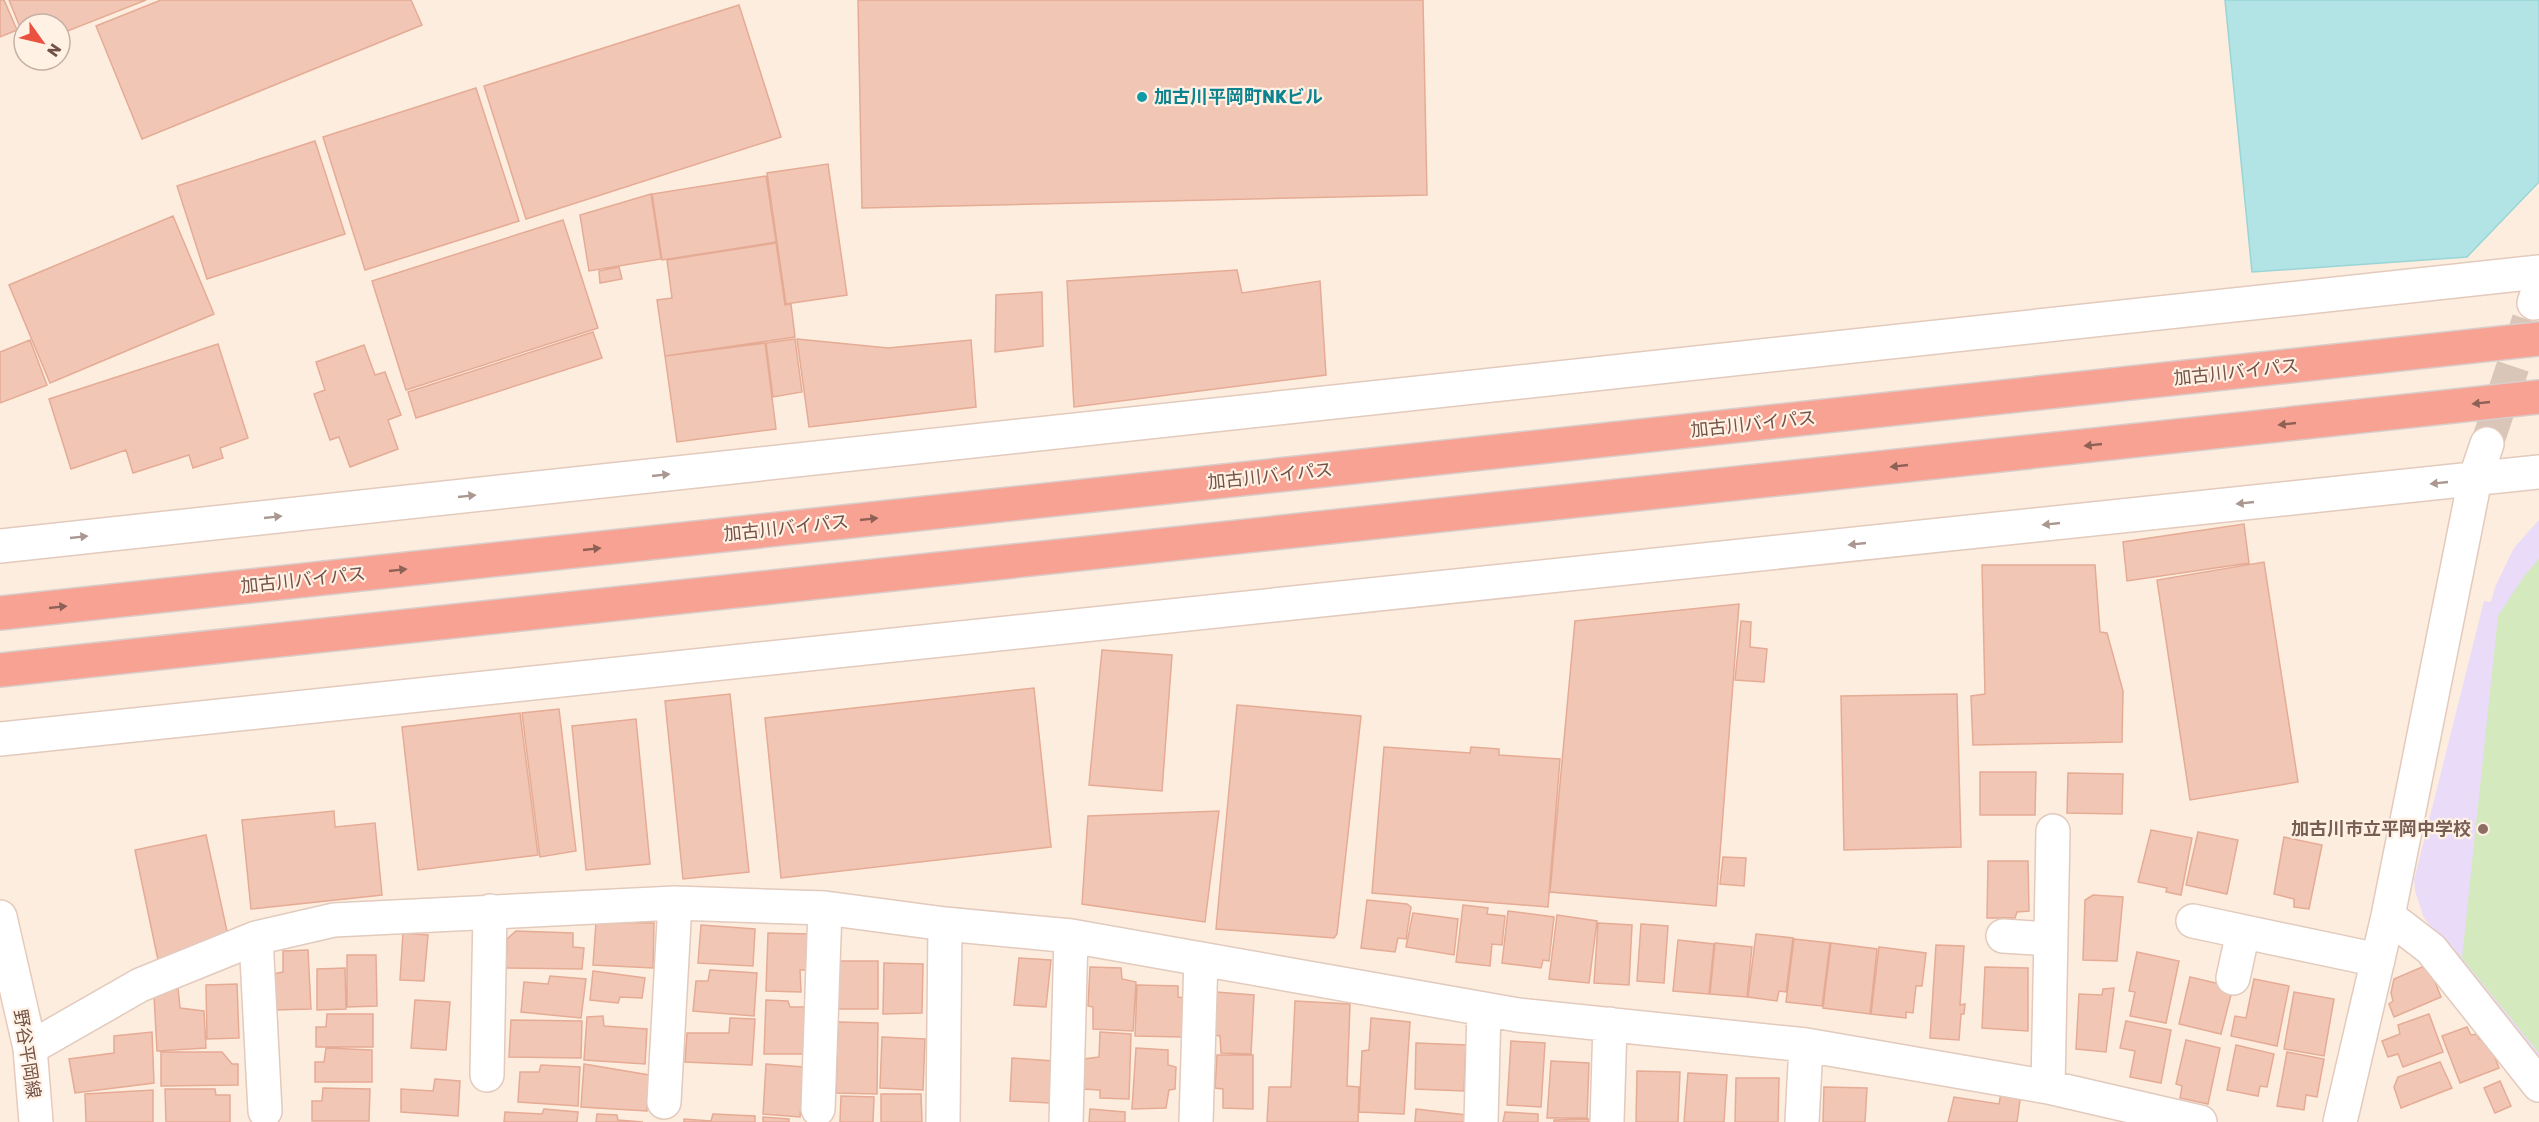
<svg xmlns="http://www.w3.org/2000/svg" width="2539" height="1122" viewBox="0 0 2539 1122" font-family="Rubik,'Noto Sans JP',sans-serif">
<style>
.education{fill:#eadbf8}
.green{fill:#d4e9bd}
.water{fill:#b3e4e5;stroke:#99d5d7;stroke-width:1.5}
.building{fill:#f2c6b5;stroke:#e5ab95;stroke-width:1.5}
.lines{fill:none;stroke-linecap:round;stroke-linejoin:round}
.minor-tunnel{stroke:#dac6b8;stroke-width:33;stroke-dasharray:33 16;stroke-linecap:butt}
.minor-casing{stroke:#e2cabd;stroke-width:36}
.secondary-casing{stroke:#e7caba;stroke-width:36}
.motorway-casing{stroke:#d8cecb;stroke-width:36}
.minor{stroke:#fff;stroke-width:33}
.secondary{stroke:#fff;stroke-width:33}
.motorway{stroke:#f8a293;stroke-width:33}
.oneway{fill:#8d6155}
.oneway2{fill:#aa9790}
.culture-dot{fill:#0f9aa8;stroke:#fff1e4;stroke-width:2}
.education-dot{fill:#8d6e63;stroke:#fff1e4;stroke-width:2}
.labels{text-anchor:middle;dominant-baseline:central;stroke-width:4.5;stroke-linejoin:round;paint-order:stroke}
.culture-label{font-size:18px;font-weight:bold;fill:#0d838f;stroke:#fff1e4;text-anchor:start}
.street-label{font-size:18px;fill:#725146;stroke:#fff1e4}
.education-label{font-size:18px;font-weight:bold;fill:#785e54;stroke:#fff1e4;text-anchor:end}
</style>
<rect width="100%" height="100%" fill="#fcedde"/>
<path class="education" d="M2539,520V1057L2424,918L2415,891L2414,880L2484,601L2491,602L2495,587L2514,548Z"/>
<path class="green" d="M2539,559V1053L2462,958L2498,616L2525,575Z"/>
<path class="water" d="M2225,0H2539V182L2467,257L2252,272Z"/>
<path class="building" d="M0,0H4L17,30L0,37Z
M9,0H146L60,34V24H24V37Z
M161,0H411L422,25L142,139L96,26Z
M858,0H1423L1427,195L862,208Z
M739,5L781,137L526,219L484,86Z
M476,88L519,221L365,270L323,137Z
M315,141L345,234L207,279L177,186Z
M828,164L847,295L786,304L767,173Z
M766,176L776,242L662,260L652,194Z
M651,194L661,259L589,271L580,215Z
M173,216L214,314L50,383L9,285Z
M563,220L598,328L406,390L372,281Z
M776,243L785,305L791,304L795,337L665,356L657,300L672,298L667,260Z
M619,267L622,279L600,283L599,271Z
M1237,270L1242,293L1320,281L1326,375L1074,407L1067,281Z
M1042,292L1043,346L995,352L996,295Z
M593,332L602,358L416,418L408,392Z
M795,339L802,392L773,397L766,343Z
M797,339L888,348L971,340L976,407L809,427Z
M30,340L47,385L0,403V352Z
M765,343L776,429L677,442L665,356Z
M218,344L248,438L220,448L223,458L193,468L189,455L133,473L126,450L71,469L49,399Z
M364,345L375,375L385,372L401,415L388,420L398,449L350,467L339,437L330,440L314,394L325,390L316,362Z
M2244,524L2249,563L2127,581L2123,542Z
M2264,562L2298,782L2190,800L2157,580Z
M1982,565H2095L2100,632L2107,633L2123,691L2122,742L1973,745L1971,696L1985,694Z
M1739,604L1716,906L1550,892L1575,621Z
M1741,621L1751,622L1750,647L1767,649L1764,682L1735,680Z
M1102,650L1172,655L1162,791L1089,785Z
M1034,688L1051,847L781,878L765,718Z
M730,694L749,872L683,879L665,701Z
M1957,694L1961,847L1844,850L1841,696Z
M1237,705L1361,716L1337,934L1334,938L1216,929Z
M559,709L576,851L540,857L522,713Z
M520,713L538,855L418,870L402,727Z
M636,719L650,864L586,870L572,726Z
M1384,747L1470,753L1471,747L1499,749V755L1560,759L1548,907L1372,893Z
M1980,772H2036L2035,815H1980Z
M2068,773L2123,774L2122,814L2067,813Z
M334,811L335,827L375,823L382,895L251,909L242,820Z
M1219,811L1205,922L1082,904L1088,816Z
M2151,830L2192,838L2181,895L2166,892L2167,888L2138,882Z
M2198,832L2238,840L2227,894L2186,885Z
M206,835L230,945L158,960L135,850Z
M2284,837L2322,845L2309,909L2294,907V899L2274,894Z
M1723,857L1746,858L1744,886L1720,884Z
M1988,861H2028L2029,911L2017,912L2015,918H1987Z
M2093,895L2123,897L2117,961L2083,960L2085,900Z
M1367,900L1407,904L1411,907L1406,939L1398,938L1395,952L1361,948Z
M1463,905L1488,908L1487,914L1505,916L1502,945L1492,944L1490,966L1456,962Z
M1508,911L1554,917L1549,961L1543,960L1541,968L1502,963Z
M1413,913L1458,919L1454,955L1406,947Z
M1557,915L1597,921L1589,983L1549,979Z
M596,922L654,923L653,968L593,965Z
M1598,923L1632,925L1629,985L1594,983Z
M1641,924L1668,926L1664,983L1637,981Z
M701,925L755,929L753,966L698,963Z
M516,931L573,933V947L584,948L582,969L506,968L507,939Z
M403,933L428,935L424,981L400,980Z
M768,933L808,934L806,970H800L801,992L766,991Z
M1756,934L1793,938L1786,992L1779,991L1777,1001L1748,997Z
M1794,939L1830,943L1822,1006L1786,1002Z
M1678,940L1714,944L1709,994L1673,991Z
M1715,943L1752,947L1747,997L1710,994Z
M1831,943L1877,949L1870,1014L1823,1008Z
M1936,945L1964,946L1960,1005L1965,1004L1964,1014H1961L1959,1040L1930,1038Z
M1879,947L1926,953L1922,986H1916L1913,1013L1906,1012V1018L1871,1014Z
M308,950L311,1009L273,1010L272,974L283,972V951Z
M2137,952L2179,961L2166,1023L2130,1016L2135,992L2129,991Z
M347,955H376L377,1006L347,1007Z
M1019,958L1051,960L1046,1007L1014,1005Z
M836,961H878V1009H836Z
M884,963L923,964L922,1013L883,1014Z
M1090,967L1121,968L1122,979L1136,982L1133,1031L1093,1029V1007L1088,1006Z
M1985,967L2028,968V1031L1982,1028Z
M2422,967L2431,972L2441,997L2394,1017L2389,1004L2393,1001L2391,993L2394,979Z
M345,968L346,1009L317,1010V969Z
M710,970L757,973L754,1016L693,1011L696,981H708Z
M593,971L645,978L642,998L620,997L618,1003L590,1000Z
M550,976L586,979L581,1018L521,1012L524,982L548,984Z
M2190,977L2233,987L2221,1034L2179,1024Z
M2254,979L2289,986L2277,1046L2231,1036L2235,1016L2246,1018Z
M237,984L239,1038L207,1039L206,985Z
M1137,985L1178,986V997L1185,998L1182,1037L1135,1036Z
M178,988L180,1008L204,1011L206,1048L157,1051L154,995Z
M2114,988L2106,1052L2076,1049L2079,994L2102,995L2103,989Z
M1216,992L1254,995L1251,1054L1221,1053L1220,1036L1213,1035Z
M2294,992L2334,999L2324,1056L2284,1049Z
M415,1000L450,1002L446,1050L411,1048Z
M766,1000L788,1001L790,1007H806L803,1054H764Z
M1295,1001L1350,1004L1347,1086L1359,1087L1358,1122H1267L1269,1087H1291Z
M327,1014H373V1047H316V1027H326Z
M2429,1014L2443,1052L2403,1067L2398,1054L2388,1057L2382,1041L2400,1034L2398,1025Z
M603,1016L604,1026L647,1029L645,1064L584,1060L587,1017Z
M730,1018L755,1019L752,1065L685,1062L687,1033H729Z
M1371,1018L1410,1022L1404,1114L1359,1112L1362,1051L1369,1050Z
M511,1020L582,1021L581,1058L509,1057Z
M2126,1021L2171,1030L2161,1083L2130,1077L2135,1051L2120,1048Z
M838,1022L878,1023L877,1094L836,1093Z
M2467,1027L2471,1035L2477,1034L2479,1039L2490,1045L2499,1068L2460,1083L2442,1036Z
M152,1032L154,1083L75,1093L69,1059L114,1053V1036Z
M1100,1032L1131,1034L1129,1099L1100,1098V1090L1083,1089L1084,1059L1099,1057Z
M882,1037L925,1039L923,1090L880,1088Z
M2186,1040L2220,1048L2208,1104L2180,1098L2182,1086L2176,1084Z
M1511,1041L1545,1043L1541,1107L1507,1105Z
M1416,1043L1466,1045L1464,1091L1415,1089Z
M2236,1045L2274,1054L2267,1087L2260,1086L2258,1096L2227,1090Z
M326,1048L372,1050V1082H315V1062H324Z
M1136,1048L1168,1050V1065L1176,1067L1175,1089L1169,1090L1166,1108L1132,1109Z
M161,1052H222L232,1064H238V1085L161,1086Z
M2287,1052L2324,1059L2317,1097L2306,1095L2304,1110L2277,1106Z
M1217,1055H1253V1109L1223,1108V1089L1215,1088Z
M1012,1058L1053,1061L1050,1103L1010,1101Z
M1551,1061L1589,1063L1587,1118H1547Z
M2440,1062L2452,1088L2401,1108L2394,1087L2398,1077Z
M584,1064L649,1075L647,1111L581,1107Z
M766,1064L804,1067L800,1117L763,1114Z
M541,1065L580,1067L578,1106L518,1102L520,1072H539Z
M1637,1071L1680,1072L1678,1122H1636Z
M1688,1073L1727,1075L1724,1122H1684Z
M1736,1078H1779L1778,1122H1735Z
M435,1079L460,1081L458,1116L401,1112V1089L433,1091Z
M2500,1081L2511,1106L2495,1113L2484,1088Z
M1824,1087L1867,1088L1865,1122H1823Z
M323,1088L370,1089L369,1121H312V1101H322Z
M165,1089H215L216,1095H230V1122H166Z
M153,1090V1122H86L85,1094Z
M2001,1093L2019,1096L2020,1100L2017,1122H1948L1954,1097L1999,1104Z
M881,1094H921L922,1122H881Z
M841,1096L874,1097L873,1122H840Z
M544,1109L578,1112L577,1122H504L505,1112L542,1114Z
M1090,1109L1125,1112V1122H1089Z
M1416,1109L1466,1115L1465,1122H1415Z
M1505,1112L1538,1114V1122H1503Z
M597,1114L617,1115L618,1120L643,1122H596Z
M713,1114L755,1116V1122H684V1119L711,1121Z
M763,1117L789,1119V1122H763Z
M1589,1119V1122H1554V1120Z"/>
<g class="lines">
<path class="minor-tunnel" d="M2487,444L2534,303"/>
<defs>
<path id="minor" d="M2534,303L2539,288
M0,546L2539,272
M0,739L2539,472
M2388,916L2431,949L2539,1085
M2193,921L2378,960
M2003,936L2051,939
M256,938L265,1111
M2233,978L2243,932
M30,1048L140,985L256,938L334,920L675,903L825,908L945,924L1071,936L1518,1015L1806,1045L2048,1087L2200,1122
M487,1075L490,911
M2048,1087L2053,831
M664,1102L675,903
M818,1109L825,908
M943,1122L945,924
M1066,1122L1071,936
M1196,1122L1201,959
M1481,1122L1484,1009
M1607,1122L1610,1024
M1802,1122L1806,1045
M2340,1122L2388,916L2475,479L2487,444"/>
<path id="secondary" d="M0,917L30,1048L36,1122"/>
<path id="motorway" d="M0,613L2539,339
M0,670L2539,397"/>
</defs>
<use href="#minor" class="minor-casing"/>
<use href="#secondary" class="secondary-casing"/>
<use href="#motorway" class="motorway-casing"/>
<use href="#minor" class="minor"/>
<use href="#secondary" class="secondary"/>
<use href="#motorway" class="motorway"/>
</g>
<defs><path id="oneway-solid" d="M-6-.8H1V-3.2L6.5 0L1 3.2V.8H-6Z" transform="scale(1.5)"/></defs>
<g class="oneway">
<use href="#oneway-solid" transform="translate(2481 403) rotate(174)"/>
<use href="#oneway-solid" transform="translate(2287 424) rotate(174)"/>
<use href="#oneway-solid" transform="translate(2093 445) rotate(174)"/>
<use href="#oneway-solid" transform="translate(1899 466) rotate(174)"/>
<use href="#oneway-solid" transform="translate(869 519) rotate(-6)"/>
<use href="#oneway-solid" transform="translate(592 549) rotate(-6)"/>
<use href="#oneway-solid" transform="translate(398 570) rotate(-6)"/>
<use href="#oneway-solid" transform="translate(58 607) rotate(-6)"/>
</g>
<g class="oneway2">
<use href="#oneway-solid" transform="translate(661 475) rotate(-6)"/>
<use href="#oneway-solid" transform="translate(2439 483) rotate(174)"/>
<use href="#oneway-solid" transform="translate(467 496) rotate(-6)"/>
<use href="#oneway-solid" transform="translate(2245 503) rotate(174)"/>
<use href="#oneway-solid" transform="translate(273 517) rotate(-6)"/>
<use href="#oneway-solid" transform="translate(2051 524) rotate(174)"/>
<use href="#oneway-solid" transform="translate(79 537) rotate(-6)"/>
<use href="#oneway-solid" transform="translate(1857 544) rotate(174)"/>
</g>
<circle class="culture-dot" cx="1142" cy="97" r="6"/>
<circle class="education-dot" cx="2483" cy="829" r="6"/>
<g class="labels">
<g class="culture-label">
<text x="1154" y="97">加古川平岡町NKビル</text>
</g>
<g class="street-label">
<text transform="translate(2236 372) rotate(-6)">加古川バイパス</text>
<text transform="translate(1753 424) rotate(-6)">加古川バイパス</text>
<text transform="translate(1270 476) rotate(-6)">加古川バイパス</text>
<text transform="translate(786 528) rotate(-6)">加古川バイパス</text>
<text transform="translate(303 580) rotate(-6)">加古川バイパス</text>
<text transform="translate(27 1054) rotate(81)">野谷平岡線</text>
</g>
<g class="education-label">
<text x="2471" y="829">加古川市立平岡中学校</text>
</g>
</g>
<g transform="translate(42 42) rotate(124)"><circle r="28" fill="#fff1e4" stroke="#c7b1a5" stroke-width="1.5"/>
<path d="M0-4.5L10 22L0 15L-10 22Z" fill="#ea523f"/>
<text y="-9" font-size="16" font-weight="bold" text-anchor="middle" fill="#725146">N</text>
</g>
</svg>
